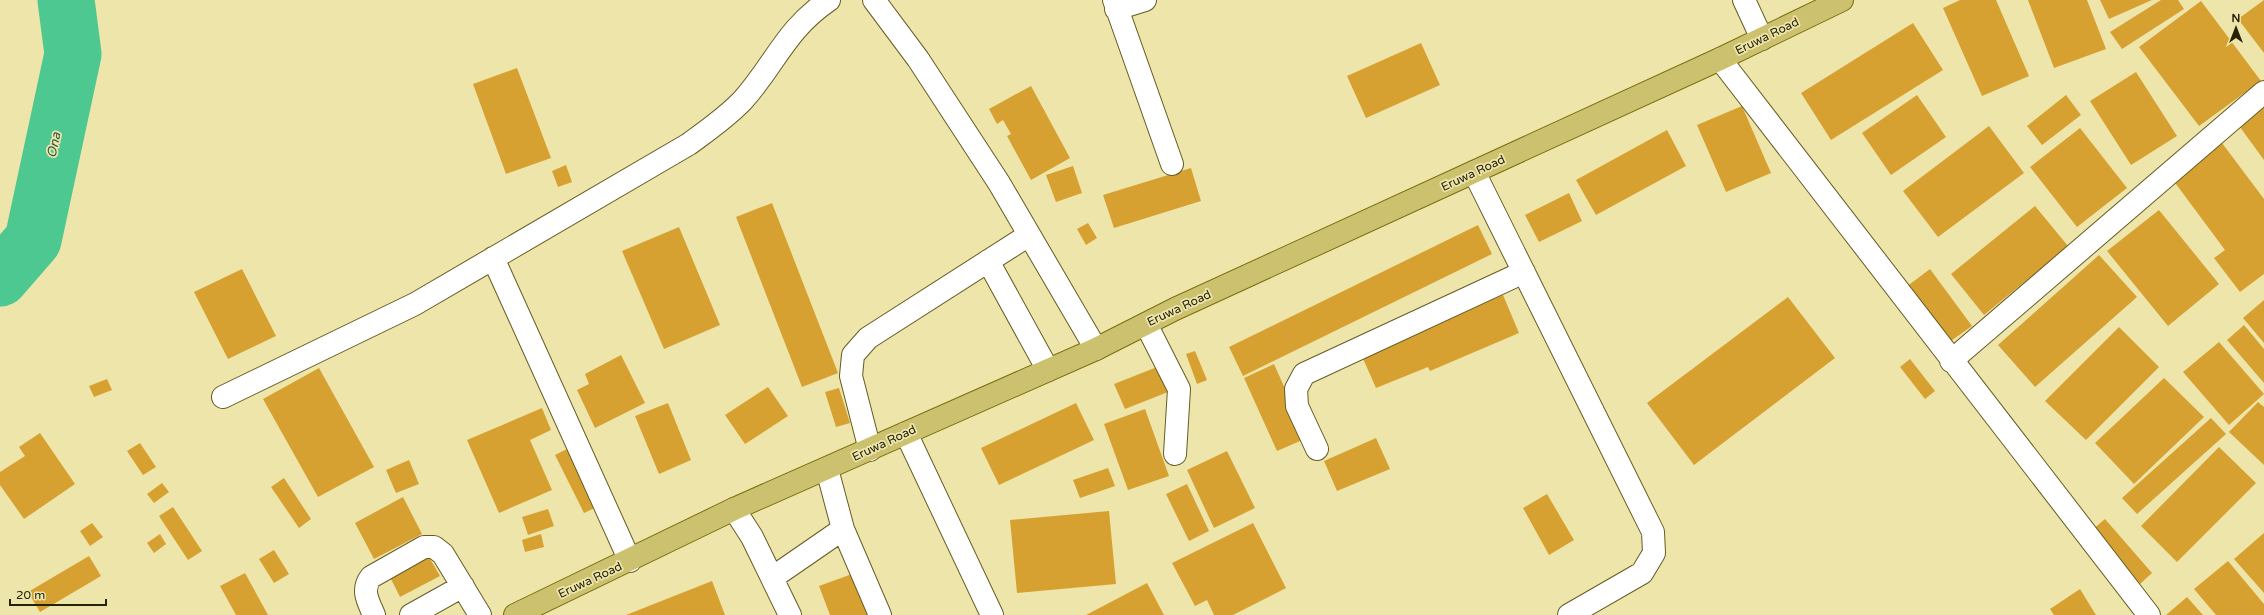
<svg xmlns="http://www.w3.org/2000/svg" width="2264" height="615" viewBox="0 0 2264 615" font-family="'Varela Round',sans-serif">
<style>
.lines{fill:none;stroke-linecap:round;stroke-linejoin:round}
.river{stroke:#4ec891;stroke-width:57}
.building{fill:#d7a132}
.minor-casing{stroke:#655c24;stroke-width:24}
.major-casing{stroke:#7b6f0c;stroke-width:24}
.minor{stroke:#fff;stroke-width:22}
.major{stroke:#ccc16e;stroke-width:22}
.labels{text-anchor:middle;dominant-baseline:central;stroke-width:3.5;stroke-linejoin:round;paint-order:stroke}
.street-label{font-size:12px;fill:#25220a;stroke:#eee5aa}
.water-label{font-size:13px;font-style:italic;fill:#24553e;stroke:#eee5aa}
</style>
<rect width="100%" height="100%" fill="#eee5aa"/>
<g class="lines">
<path class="river" d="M0,278L33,240L73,54L66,0"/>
</g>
<path class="building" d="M1960,0H1996L2029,76L1982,96L1943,8Z
M2028,0H2087L2106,49L2054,68Z
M2100,0H2152L2109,19Z
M2161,0H2178L2184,9L2122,49L2110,32Z
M2264,0V53L2238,19Z
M2201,1L2261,81L2199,126L2139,47Z
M1913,23L1943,70L1831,140L1801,93Z
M1421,43L1440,85L1366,118L1347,76Z
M517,68L551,158L506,174L473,84Z
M2136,72L2177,136L2131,165L2090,101Z
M1031,86L1070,158L1031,180L1007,136L1011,134L1003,120L997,124L989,109Z
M1917,95L1946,137L1891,175L1862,133Z
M2066,95L2081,115L2042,145L2027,126Z
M2264,103V160L2237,123Z
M1742,106L1771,173L1726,192L1697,125Z
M1989,126L2024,173L1938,237L1903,191Z
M2080,128L2127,188L2077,227L2030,167Z
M1667,130L1686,166L1596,215L1576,180Z
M2219,139L2264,199V274L2240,292L2214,258L2225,250L2170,176Z
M566,165L572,182L558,187L552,171Z
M1073,166L1082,193L1056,202L1046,175Z
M1191,168L1201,201L1114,228L1103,195Z
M1569,193L1582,221L1539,242L1525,215Z
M772,203L838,373L802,387L736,217Z
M2035,206L2068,246L1984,315L1951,274Z
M2159,210L2219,284L2168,326L2107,251Z
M1088,223L1097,238L1086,245L1077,229Z
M1478,225L1492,254L1243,376L1229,347Z
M679,227L720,325L664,349L622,251Z
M2099,255L2137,297L2035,387L1998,345Z
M242,269L276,336L228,359L194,292Z
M1930,269L1972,326L1948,343L1906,287Z
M1503,295L1519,333L1430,371L1428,367L1376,388L1361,354Z
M1788,297L1835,358L1694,465L1647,403Z
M2264,300V343L2243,318Z
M2244,325L2264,349V383L2227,340Z
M2119,327L2159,367L2086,440L2045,401Z
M2219,342L2264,394L2229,425L2183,372Z
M1195,351L1207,380L1197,384L1186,354Z
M621,355L645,403L595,428L577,390L589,384L585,374Z
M1910,359L1935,391L1925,399L1900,367Z
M1274,364L1307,438L1277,451L1244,378Z
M1157,367L1168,392L1125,409L1114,384Z
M319,368L374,467L318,497L263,399Z
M2164,378L2204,417L2134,484L2095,443Z
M107,379L112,390L94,397L89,386Z
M768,387L788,416L745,444L725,415Z
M839,388L850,423L836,427L825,392Z
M2258,402L2264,407V465L2229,432Z
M668,403L691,460L659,474L635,416Z
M1076,403L1094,440L999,485L981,448Z
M542,408L551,430L530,440L552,490L499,513L467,440Z
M1145,409L1169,476L1128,490L1104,424Z
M2211,418L2226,434L2137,514L2122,498Z
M40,433L75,484L24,519L0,485V472L25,456L19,447Z
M1376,438L1390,469L1337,491L1324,461Z
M140,443L156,467L143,475L127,451Z
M571,447L601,505L584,513L555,455Z
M2219,447L2256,483L2177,562L2141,526Z
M1227,451L1255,508L1214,528L1187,470Z
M409,460L419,484L396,493L386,470Z
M1108,468L1115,486L1080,498L1073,480Z
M284,478L311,519L299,528L271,487Z
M162,483L169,492L154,503L147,494Z
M1187,484L1209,531L1189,541L1166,494Z
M1547,494L1574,540L1549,555L1523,508Z
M403,497L422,534L374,559L355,523Z
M173,507L202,551L188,560L159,516Z
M548,509L554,526L528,535L522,517Z
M1109,511L1116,584L1017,593L1010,520Z
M2105,519L2152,573L2140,584L2092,530Z
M92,523L103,537L90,546L80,531Z
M1253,523L1286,588L1233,615H1214L1207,600L1195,606L1172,563Z
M2264,533V593L2234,559Z
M160,534L166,544L154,553L147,543Z
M541,534L544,547L525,552L522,540Z
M274,550L289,574L274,583L259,559Z
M89,556L101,576L40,612L28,592Z
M429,557L440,576L400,597L390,577Z
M2228,561L2264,604V615H2216L2194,589Z
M245,573L268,615H236L220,586Z
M852,574L868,615H830L819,586Z
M712,581L725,615H626Z
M1147,583L1164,615H1086Z
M2080,589L2096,615H2054L2050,609Z
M2187,597L2203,615H2166Z"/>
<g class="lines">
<defs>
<path id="minor" d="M874,0L918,59L999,183L1096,349
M1114,0L1172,164
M1744,0L1762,39
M1116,9L1145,0
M1720,59L2149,615
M1474,172L1653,532L1654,553L1642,573L1569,615
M493,258L630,561
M988,261L1048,370
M1146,324L1179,389L1175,454
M1951,361L2264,92
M223,397L415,304L689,144C708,130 727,117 743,100C776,63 785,30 829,0
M906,433L992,615
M1317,449L1297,406L1296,389L1304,374L1524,272
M870,450L851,376L853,355L868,338L1029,235
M827,469L843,529L880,615
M734,509L752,537L790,615
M772,578L843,529
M374,615C368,601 361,590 371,577L424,547H434L443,554L480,615
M411,615L463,586"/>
<path id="major" d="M515,615L734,509L1096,349L1175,309L1720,59L1842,0"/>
</defs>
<use href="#minor" class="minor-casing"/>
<use href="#major" class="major-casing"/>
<use href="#minor" class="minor"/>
<use href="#major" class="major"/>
</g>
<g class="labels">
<g class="street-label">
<text transform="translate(1767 36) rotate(-26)">Eruwa Road</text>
<text transform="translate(1473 173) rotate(-25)">Eruwa Road</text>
<text transform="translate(1179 308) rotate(-25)">Eruwa Road</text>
<text transform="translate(884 443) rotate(-25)">Eruwa Road</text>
<text transform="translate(590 580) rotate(-25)">Eruwa Road</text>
</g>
<g class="water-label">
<text transform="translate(54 145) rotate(-78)">Ona</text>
</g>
</g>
<g transform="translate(2236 28)" stroke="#eee5aa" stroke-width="3" paint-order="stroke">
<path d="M0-3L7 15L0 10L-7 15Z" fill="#25220a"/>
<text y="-6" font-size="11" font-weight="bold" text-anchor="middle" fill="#25220a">N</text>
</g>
<path d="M10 599v6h96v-6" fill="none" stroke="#25220a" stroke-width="2"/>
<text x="16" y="599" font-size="12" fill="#25220a" stroke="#eee5aa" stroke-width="3" paint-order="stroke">20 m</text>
</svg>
